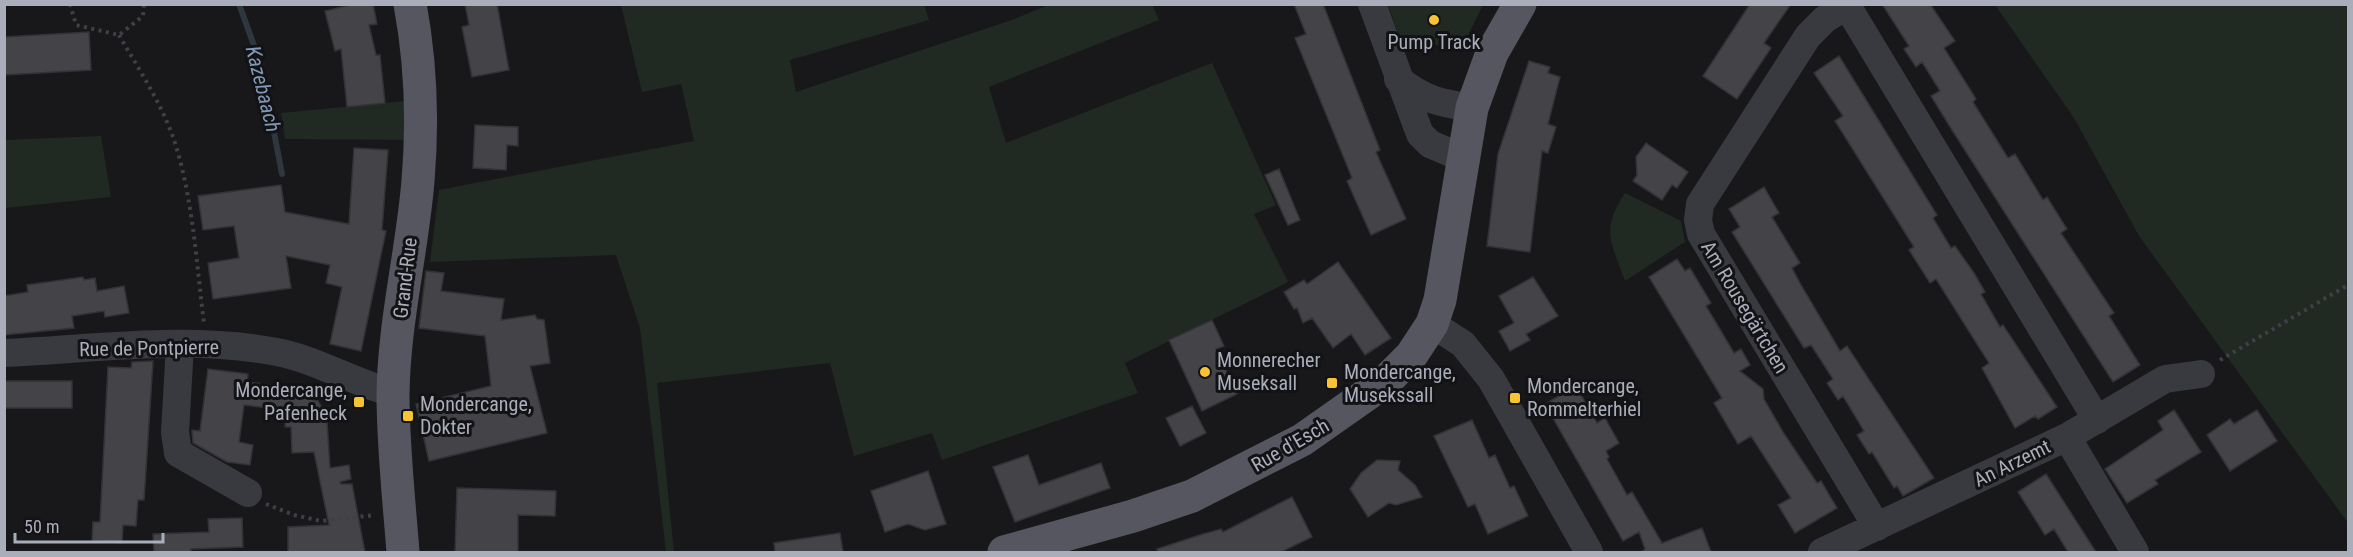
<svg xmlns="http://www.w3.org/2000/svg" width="2353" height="557" viewBox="0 0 2353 557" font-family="'Roboto Condensed',sans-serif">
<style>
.green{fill:#202922}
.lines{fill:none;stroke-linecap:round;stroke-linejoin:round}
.stream{stroke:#2e363f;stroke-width:6}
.building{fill:#434348;stroke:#333237;stroke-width:1.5}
.path{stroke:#3f4147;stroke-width:4;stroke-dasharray:3 4.5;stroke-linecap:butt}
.minor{stroke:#393a40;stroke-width:28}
.major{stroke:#55565f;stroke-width:33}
.poi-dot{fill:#f8c433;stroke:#131316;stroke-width:2}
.labels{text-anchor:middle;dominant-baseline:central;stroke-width:6;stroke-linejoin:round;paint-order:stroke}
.poi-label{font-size:20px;fill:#aaaebb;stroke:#131316;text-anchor:start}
.street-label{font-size:20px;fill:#aaaebb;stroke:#131316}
.water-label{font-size:21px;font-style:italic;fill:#8199b6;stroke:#131316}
</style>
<rect width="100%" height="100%" fill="#18181b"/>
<path class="green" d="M1152,4L1159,20L989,87L1006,143L1212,63L1276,205L1254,214L1288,282L1125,363L1138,393L942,460L932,433L854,456L830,363L657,383L674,552H666L640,328L616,255L430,262L439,190L694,141L681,84L642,92L621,5H924L929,20L790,60L796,92L1012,20L1048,5Z
M1388,5H1483L1460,51L1399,35Z
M1995,5H2348V523L2139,236L2074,118Z
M405,101L407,140L285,139L281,113Z
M101,136L111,197L5,208V140Z
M1625,193L1681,221L1685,242L1625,281C1611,242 1600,230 1625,193Z"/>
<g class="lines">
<path class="stream" d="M239,4L261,65L282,174"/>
</g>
<path class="building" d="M354,4H373L377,24L369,25L376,55H380L385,103L347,107L341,49L335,51L325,11Z
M465,4H497L509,70L472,77L462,27L469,25Z
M1294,4H1323L1380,150L1376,152L1406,219L1371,235L1347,181L1352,178L1295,38L1306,34Z
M1750,4H1791L1764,43L1771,48L1737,99L1703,76Z
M1882,4H1930L1955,41L1944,48L1976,99L1973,102L2008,158L2015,154L2043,200L2047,197L2067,229L2061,233L2114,313L2109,316L2140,365L2113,382L1952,130L1931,96L1940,91L1922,62L1916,67L1904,49L1909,46Z
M89,32L91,70L4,75V37Z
M1839,56L1937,215L1933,218L1951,248L1955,246L1974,273L1985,292L1981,294L2000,327L2003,325L2057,407L2038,419L2035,416L2015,428L1982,368L1989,363L1936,279L1930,283L1909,250L1914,247L1835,121L1843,116L1814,73Z
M1529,61L1550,67L1548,73L1560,77L1548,124L1556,127L1548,153L1542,151L1530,252L1487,246L1498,154Z
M475,125L518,127V146L507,145L506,170L473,168Z
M1646,143L1688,172L1677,188L1672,185L1662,200L1633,181L1637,175L1636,157Z
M354,148L388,150L382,230L386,231L361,351L330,344L342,287L326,283L330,265L286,256L291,288L213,299L208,263L239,258L234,226L203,230L198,196L281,185L285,212L349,224Z
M1279,169L1300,220L1288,225L1265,175Z
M1764,187L1779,213L1772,217L1800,263L1792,268L1801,285L1840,351L1847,346L1934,478L1903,496L1897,486L1894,488L1872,452L1869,454L1857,435L1864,431L1843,396L1838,400L1827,383L1833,379L1811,345L1804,348L1732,232L1740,227L1729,209Z
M1677,259L1685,271L1690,268L1711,303L1706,306L1734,353L1741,349L1750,365L1740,371L1763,389L1764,399L1783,432L1817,483L1821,481L1837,508L1795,533L1778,505L1791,498L1751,436L1738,444L1714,403L1722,398L1649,277Z
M1338,262L1391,338L1365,355L1351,334L1333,348L1312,318L1303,323L1297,308L1294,309L1284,292L1304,280L1307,284Z
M426,271L444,273L441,291L504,299L501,320L535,315L537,319L544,320L550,363L530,366L547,433L429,461L416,404L491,386L485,336L419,328Z
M83,277L84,280L95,278L97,291L124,286L129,313L105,317L104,311L72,316L74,328L4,335V296L28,292L27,285Z
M1533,277L1558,316L1526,334L1530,340L1510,351L1499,331L1514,323L1499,296Z
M1212,320L1224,346L1216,349L1237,394L1202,411L1169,340Z
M153,361L144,500H138L136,526L123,525L122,543L92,541L93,522H100L108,367L131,368L132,362Z
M208,369L248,374L247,382L306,389V398L318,401L322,408L323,422L327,421L330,468L349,465L351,479L340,482L341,484H352L365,552H288V527L329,525L314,452L292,453L291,427H285L286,410L244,405L239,442L253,445L250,465L227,462L193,443L192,430L200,431Z
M4,381H72V408H4Z
M1576,386L1597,423L1605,418L1619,443L1606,451L1609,457L1607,459L1627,495L1632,492L1662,543L1702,528L1711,552H1641L1645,549L1639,532L1623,541L1545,404Z
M1192,406L1206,433L1180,446L1166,418Z
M2174,410L2201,452L2155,480L2158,484L2127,503L2105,469L2163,430L2158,421Z
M2257,410L2277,441L2230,471L2207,435L2230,419L2234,424Z
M1472,420L1489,458L1495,455L1510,488L1514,486L1528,516L1488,534L1475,504L1468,507L1434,436Z
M1028,455L1039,485L1101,463L1110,488L1015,522L993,467Z
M1377,460L1400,461L1398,470L1415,485L1422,497L1396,505L1389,503L1368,517L1350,489L1361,473Z
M928,471L946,524L925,530L908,524L885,532L871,491Z
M2046,474L2096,552H2068L2054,529L2045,535L2018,492Z
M457,488L556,491L555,516L518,515V552H455Z
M1292,497L1312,537L1281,552H1158L1157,549L1200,535L1221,529L1223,532Z
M242,518L243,547L191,549V552H154L153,534L209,532L208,519Z
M840,533L843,552H775L774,543Z"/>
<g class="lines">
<path class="path" d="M70,4L76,25L119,35L143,16L144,4
M119,35C138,68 160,101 173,137C193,196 196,261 204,323
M2220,360L2348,285
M266,504L294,515L321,521L375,515"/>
<path class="minor" d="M1372,4L1420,134L1430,144L1463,158
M1846,4L2097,420
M1847,6L1825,19L1808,36L1700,204L1698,220L1701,234L1877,527
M1398,79C1424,100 1440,103 1472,108
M1432,324L1463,344L1491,379L1589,552
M180,345L175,432L178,453L248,493
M4,353C94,349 189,335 277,352C318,360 354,383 393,393
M2067,437L2135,552
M1822,552L2067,437L2165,379L2201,374"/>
<path class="major" d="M403,552C399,500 393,447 393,394C394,322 412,252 418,181C423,122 421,63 410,4
M1004,552L1133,516L1192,496L1302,440L1386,381L1411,356L1432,324L1440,300L1472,108L1492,53L1520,4"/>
</g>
<g class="poi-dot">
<circle cx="1434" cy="20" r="6"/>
<circle cx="1205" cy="372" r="6"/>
<rect x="1326" y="377" width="12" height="12" rx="3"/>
<rect x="1509" y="392" width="12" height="12" rx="3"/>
<rect x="353" y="396" width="12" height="12" rx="3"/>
<rect x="402" y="410" width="12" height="12" rx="3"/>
</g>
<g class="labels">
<g class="poi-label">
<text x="1434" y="42" text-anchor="middle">Pump Track</text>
<text x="1217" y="360">Monnerecher<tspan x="1217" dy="23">Museksall</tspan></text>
<text x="1344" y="372">Mondercange,<tspan x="1344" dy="23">Musekssall</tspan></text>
<text x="1527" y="386">Mondercange,<tspan x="1527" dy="23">Rommelterhiel</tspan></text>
<text x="347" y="390" text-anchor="end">Mondercange,<tspan x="347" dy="23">Pafenheck</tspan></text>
<text x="420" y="404">Mondercange,<tspan x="420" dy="23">Dokter</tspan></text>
</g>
<g class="street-label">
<text transform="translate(405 278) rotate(-83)">Grand-Rue</text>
<text transform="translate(1745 307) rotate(59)">Am Rousegärtchen</text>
<text transform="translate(149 348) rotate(-1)">Rue de Pontpierre</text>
<text transform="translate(1290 445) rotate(-30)">Rue d'Esch</text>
<text transform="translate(2012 463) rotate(-26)">An Arzemt</text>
</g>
<g class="water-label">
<text transform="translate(263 89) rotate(76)">Kazebaach</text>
</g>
</g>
<rect width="2353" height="557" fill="none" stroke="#aaaebb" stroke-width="12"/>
<path d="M15 533v9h148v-9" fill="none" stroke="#aaaebb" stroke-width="3"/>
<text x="24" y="533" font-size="18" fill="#aaaebb" stroke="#131316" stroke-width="4.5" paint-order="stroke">50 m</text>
</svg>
